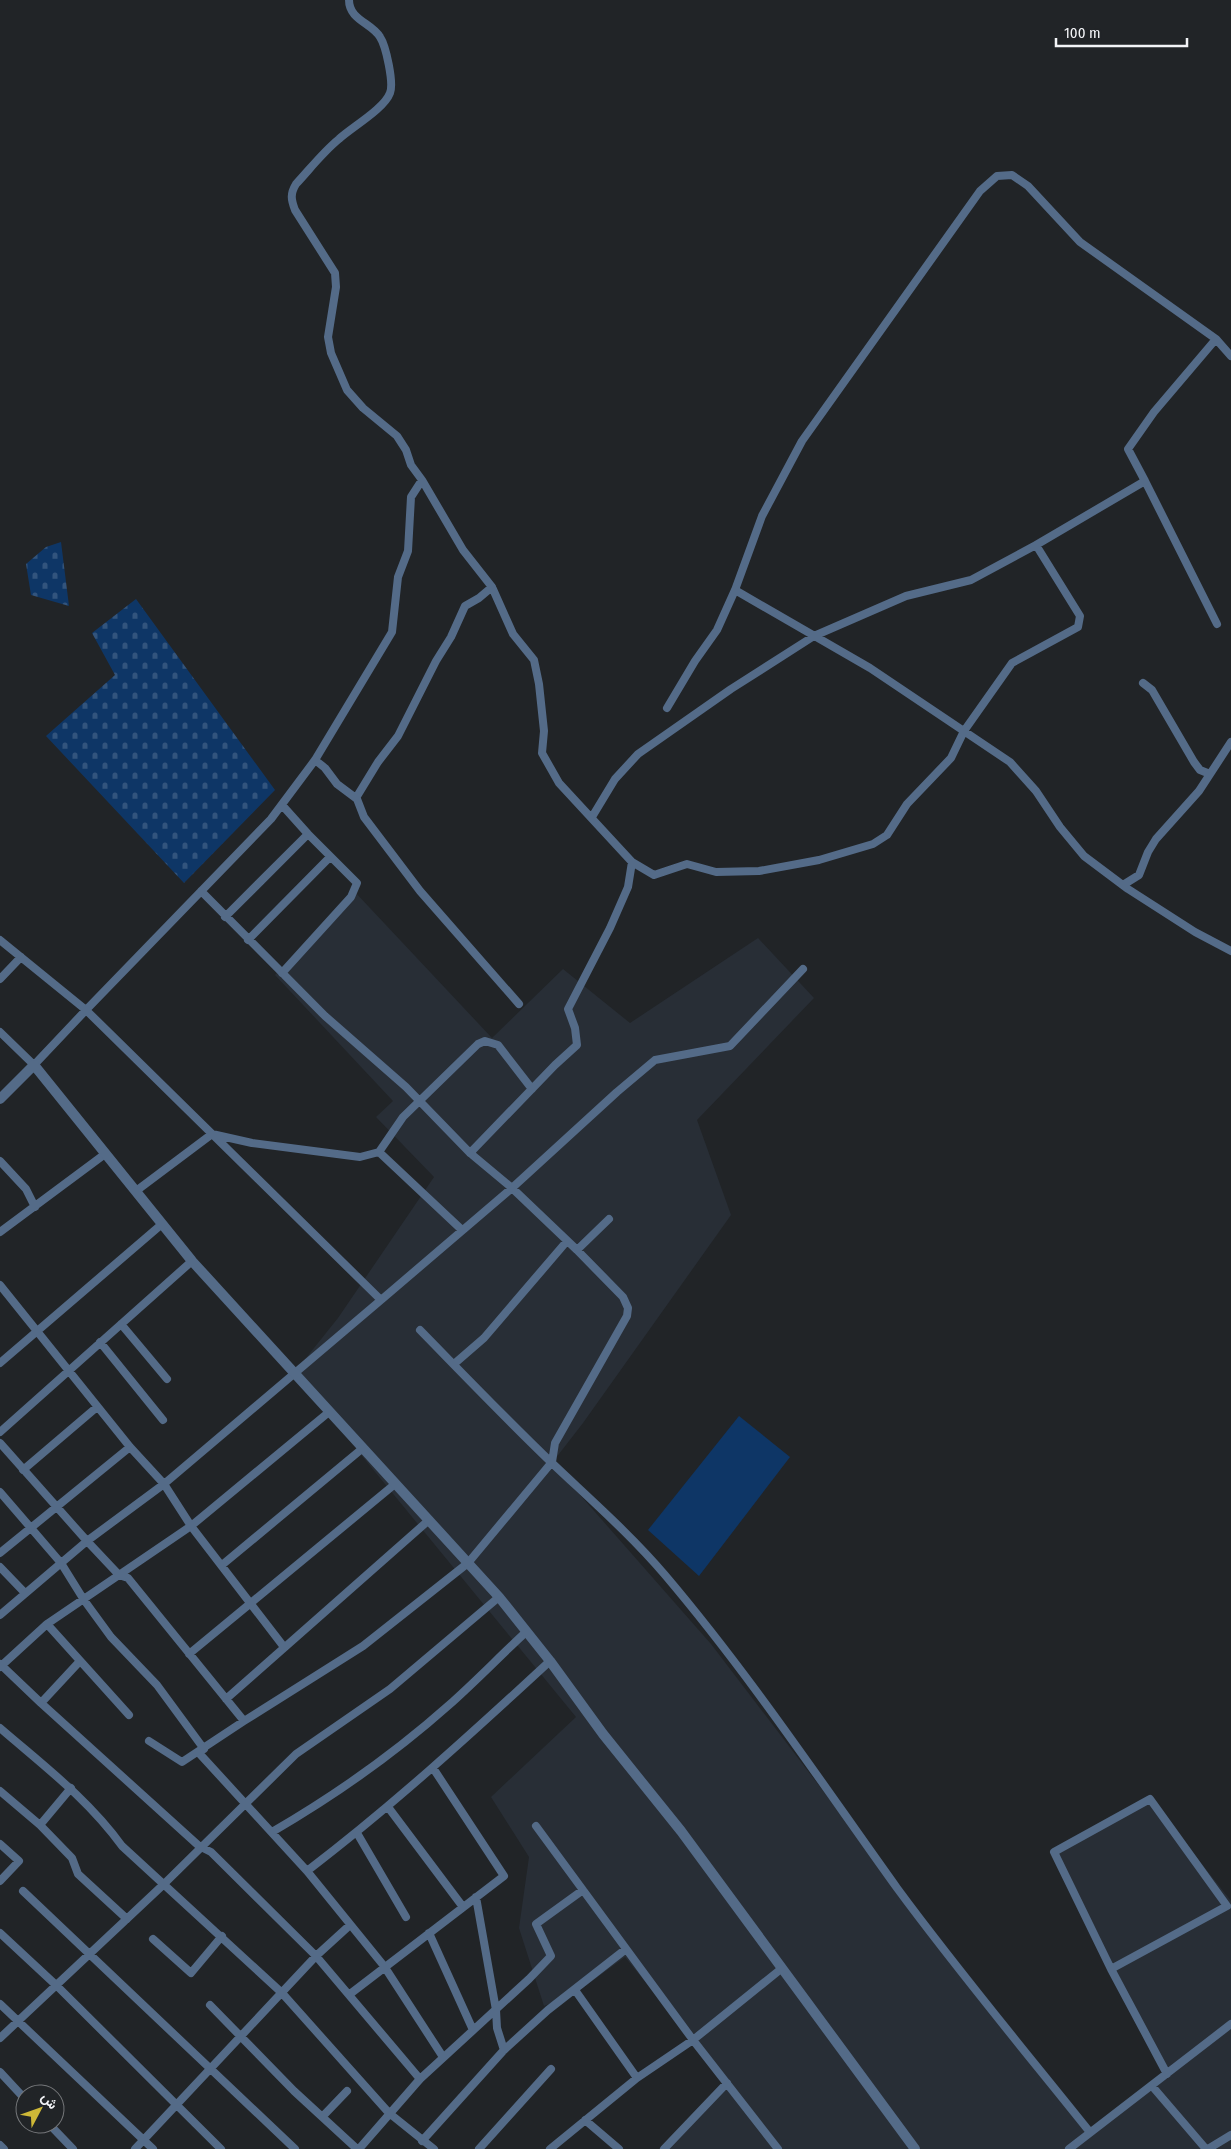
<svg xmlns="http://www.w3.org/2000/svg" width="1231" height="2149" viewBox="0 0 1231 2149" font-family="'Fira Sans Condensed',Vazirmatn,sans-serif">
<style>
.built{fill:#282e36}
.green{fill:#0e3666}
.cemetery{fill:url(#cemetery-stones)}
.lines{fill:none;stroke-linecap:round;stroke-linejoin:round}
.minor{stroke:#546b88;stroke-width:8}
.tertiary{stroke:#546b88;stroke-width:10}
</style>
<defs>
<pattern id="cemetery-stones" width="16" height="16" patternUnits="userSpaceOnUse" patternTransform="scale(1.25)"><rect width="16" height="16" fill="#0e3666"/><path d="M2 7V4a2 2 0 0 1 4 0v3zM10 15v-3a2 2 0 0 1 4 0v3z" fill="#32547d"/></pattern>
</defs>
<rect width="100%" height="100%" fill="#212427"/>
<path class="built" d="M354,891L492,1038L563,969L630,1023L758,938L814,998L697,1120L731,1215L583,1423L552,1463L711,1644L898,1889L1089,2131L1167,2074L1054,1852L1150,1798L1231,1901V2149H665L727,2083L625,1957L573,1995L544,2006L519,1928L529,1857L491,1797L576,1717L294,1373L338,1318L434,1177L376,1117L393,1101L275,975Z"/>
<path class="green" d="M739,1416L790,1457L699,1576L648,1530Z"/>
<path class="cemetery" d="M61,542L69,606L31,595L26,564L46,547Z
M136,599L275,790L184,883L46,736L115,675L92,633Z"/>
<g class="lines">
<path class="minor" d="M349,0C349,20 372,23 380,37C386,46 394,83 390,93C384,109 352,127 339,139C323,152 310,169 296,184C290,194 291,199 295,210L335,273L336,287L328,337L331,353L347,390L363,408L397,436L406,450L411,465L422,480L463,550L492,587L513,634L534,660L539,684L544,731L542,753L559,783L632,862L654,875L687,864L716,872L759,871L819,860L873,844L887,835L907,804L951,758L964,731L1012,663L1078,627L1080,616L1036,545L1145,481L1128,449L1154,412L1216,339
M1145,481L1217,624
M735,590L870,668L1010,762L1036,791L1060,827L1084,856L1128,889L1195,932L1231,951
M1143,683L1152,690L1194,762L1200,770L1210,774
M667,708L695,661L717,630L735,590L762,516L802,441L980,191L997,176L1012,175L1028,186L1080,242L1216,339L1231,356
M315,760L325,768L337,784L357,799L364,817L420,891L519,1004
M356,798L378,762L398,736L436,661L451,637L465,606L479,598L492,587
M592,817L615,779L638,754L731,689L814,636L906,596L971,580L1036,545
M1123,885L1139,875L1148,852L1156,839L1199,791L1231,742
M225,917L308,834
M0,940L86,1010L271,819L315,760L392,632L398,577L408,551L411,497L422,480
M248,940L330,857
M282,973L351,897L357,883L308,834L282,805
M0,979L21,957
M0,1032L34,1065L86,1010L381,1300L512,1188L617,1092L655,1060L730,1046L803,969
M470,1153L555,1065L577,1045L575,1028L568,1009L610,928L628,887L632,862
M0,1161L26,1189L35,1207
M136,1191L212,1134L252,1143L360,1157L379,1152
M462,1230L379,1152L403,1117L478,1044L485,1041L498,1045L532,1089
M0,1232L105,1154
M577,1250L609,1219
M0,1285L130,1447L164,1484L191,1526L284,1647
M121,1324L167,1379
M420,1330C464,1375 508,1421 553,1464C591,1500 631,1535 665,1575C749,1674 821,1782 897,1888C958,1971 1025,2051 1089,2131
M100,1342L163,1420
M0,1363L162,1224
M454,1364L484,1338L567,1241
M0,1432L192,1261
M0,1443L87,1541L119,1575L128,1578L244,1721
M23,1470L97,1407
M0,1492L61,1563L84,1600L111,1637L157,1685L204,1749
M0,1553L130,1447
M222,1565L363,1448
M0,1567L25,1593
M0,1615L87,1541L164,1484L381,1300
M47,1624L129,1715
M189,1654L395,1484
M0,1664L41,1703L199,1846L211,1852L316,1956L420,2079
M0,1667L47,1624L191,1526L329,1412
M226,1699L429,1520
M41,1703L80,1661
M0,1728C44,1766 88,1799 122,1846L282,1993L389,2113L434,2149
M149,1741L182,1762L244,1721L363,1646L468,1563L552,1462L555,1443L627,1316L628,1308L623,1297L577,1250L512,1188L470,1153L406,1087L325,1016L201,891
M198,1752L307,1871L384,1966L443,2057
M0,1791L40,1825L72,1858L78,1874L127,1919
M388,1807L463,1907
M40,1825L71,1788
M536,1826L693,2040L778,2149
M272,1832C334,1796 395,1753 449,1705C475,1682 500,1656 526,1632
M357,1833L406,1917
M0,1844L19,1861L0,1881
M307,1871C392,1806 471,1734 550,1661
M23,1891L295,2149
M476,1897L496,2010L497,2028L504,2050
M0,1933L57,1986L221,2149
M429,1933L473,2030
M153,1939L191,1973L222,1936
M1111,1969L1227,1906L1150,1799L1054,1852L1111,1969L1167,2074
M575,1990L637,2078
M350,1994L504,1876L433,1768
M0,2004L153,2149
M210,2005L294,2091L357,2149
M0,2038L164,1884L296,1754L390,1689L499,1597
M0,2072L25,2099
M1152,2086L1206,2149
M323,2116L347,2091
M585,2120L619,2149
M49,2124L73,2149
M422,2141L504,2050L548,2010L626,1949
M0,2145L4,2149
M135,2149L316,1956L350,1925
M359,2149L420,2079L529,1979L551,1956L536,1924L583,1890
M479,2149L551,2069
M550,2149L637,2078L693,2040L781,1969
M664,2149L727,2083
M1069,2149L1231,2024
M1208,2149L1231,2135"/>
<path class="tertiary" d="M0,1099L34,1065L192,1261L499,1597L550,1661L603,1734L681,1831L915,2149"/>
</g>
<g transform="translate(40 2109) rotate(49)"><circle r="24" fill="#212427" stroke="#75777a"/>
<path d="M0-4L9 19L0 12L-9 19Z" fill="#ceb837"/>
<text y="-8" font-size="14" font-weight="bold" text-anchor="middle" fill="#f3f4f7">ش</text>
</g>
<path d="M1056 38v8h131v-8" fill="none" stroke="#f3f4f7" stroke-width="2.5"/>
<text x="1064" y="38" font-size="15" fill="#f3f4f7" stroke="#212427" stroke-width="4" paint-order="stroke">100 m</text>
</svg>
